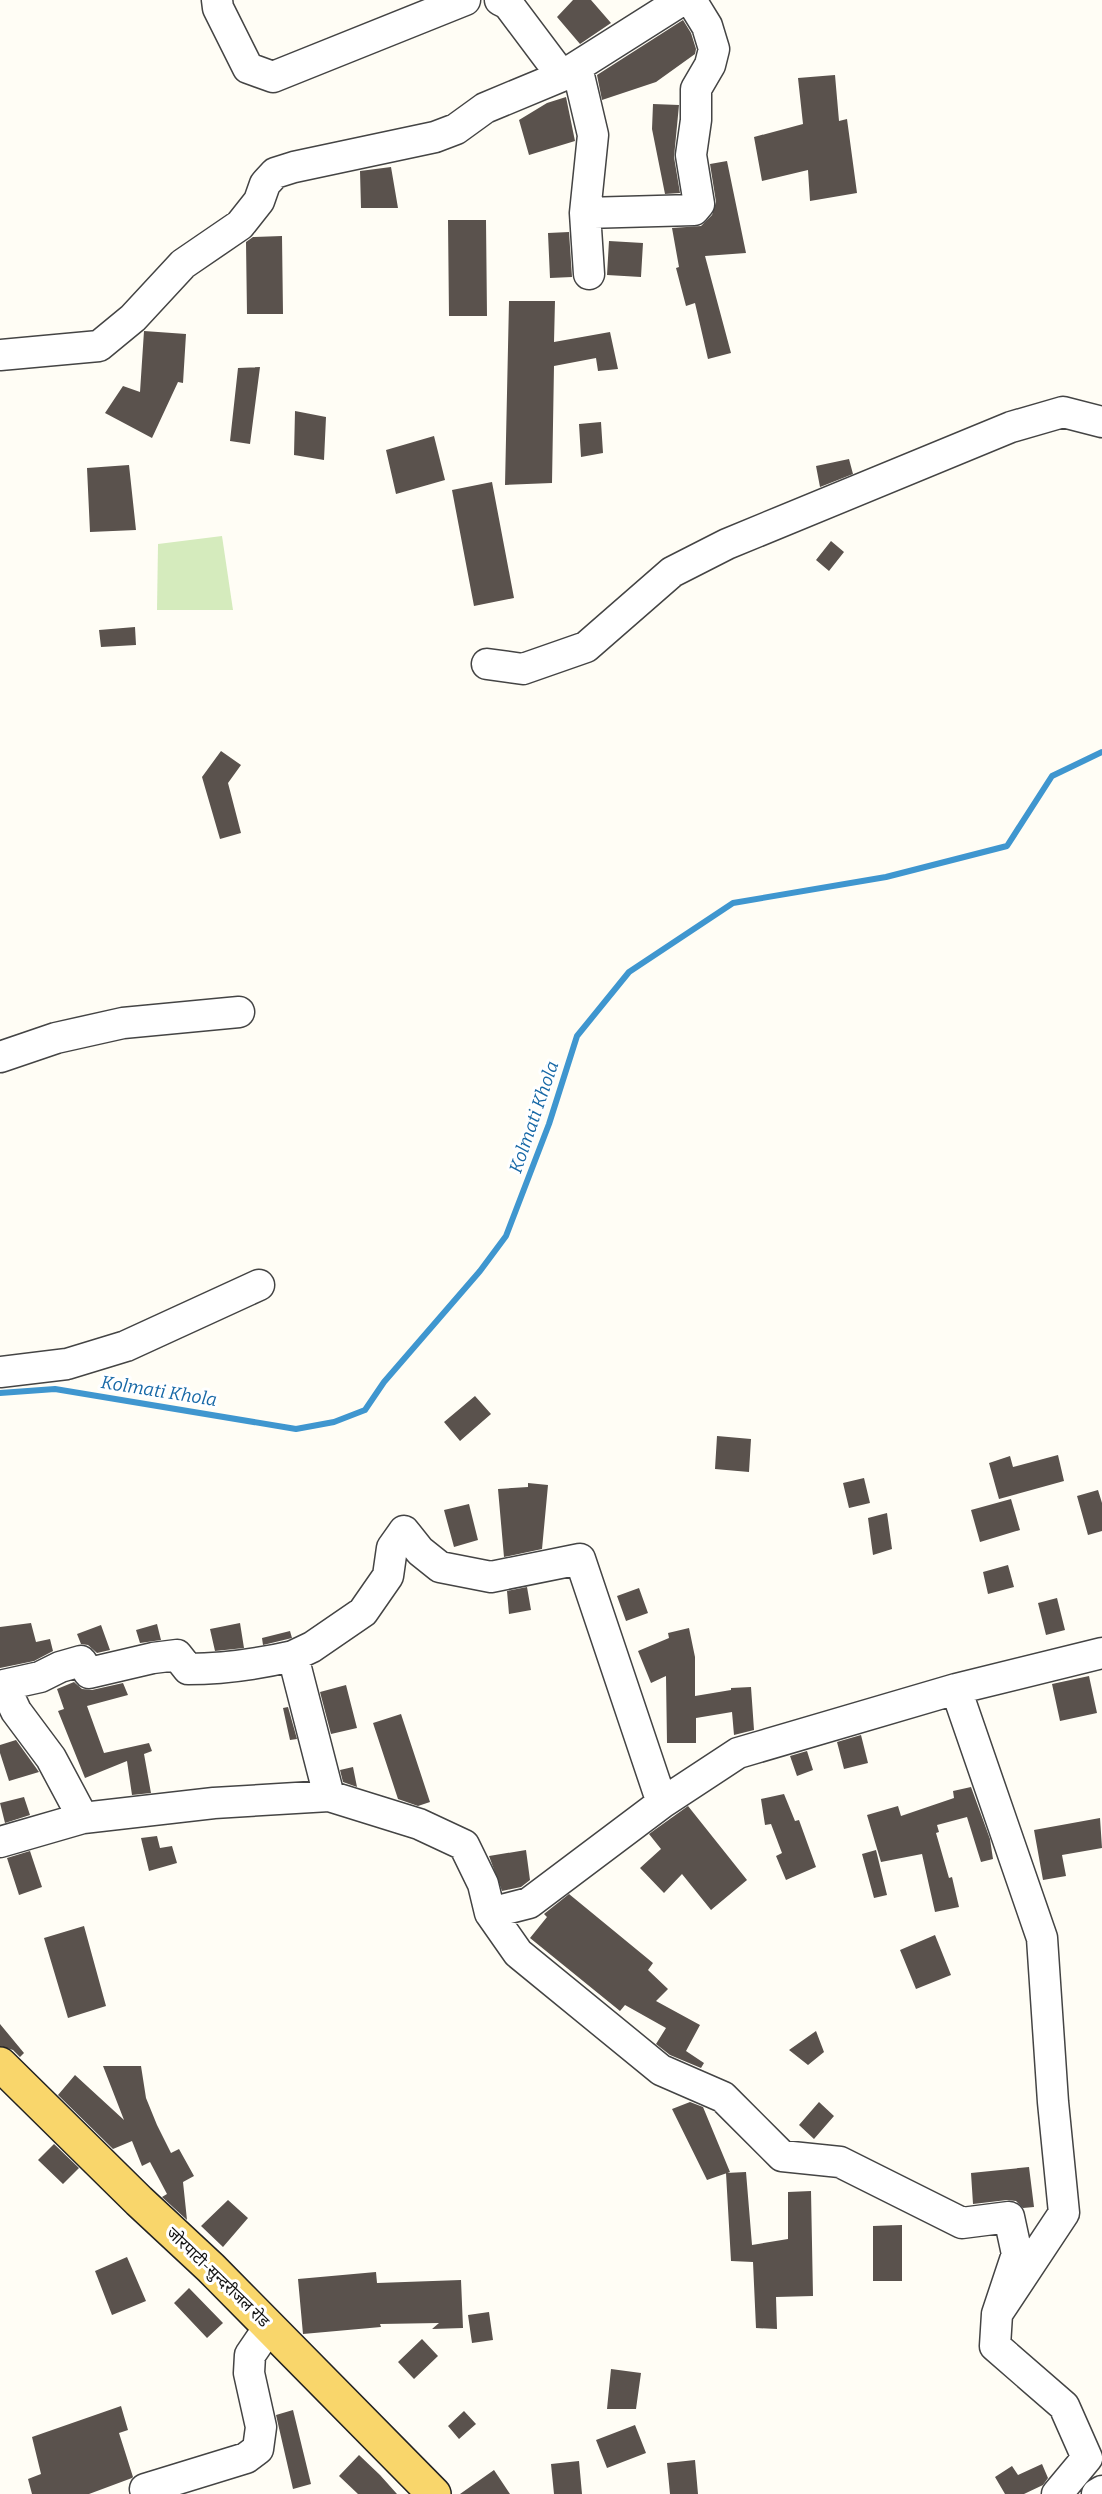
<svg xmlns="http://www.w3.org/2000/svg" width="1102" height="2494" viewBox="0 0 1102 2494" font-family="Bitter,'Noto Sans Devanagari',serif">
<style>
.green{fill:#d5ebbd}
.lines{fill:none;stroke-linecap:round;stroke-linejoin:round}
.stream{stroke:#3f96cf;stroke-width:6}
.building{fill:#5a524d}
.minor-casing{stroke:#444;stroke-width:33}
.major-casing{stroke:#222;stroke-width:36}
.minor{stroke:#fff;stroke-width:30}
.major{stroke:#f9d66b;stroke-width:33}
.labels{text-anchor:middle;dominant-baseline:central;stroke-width:6;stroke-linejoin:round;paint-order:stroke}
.street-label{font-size:16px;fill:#111;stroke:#fff}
.water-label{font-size:18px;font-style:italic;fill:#1768a6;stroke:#fff}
</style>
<rect width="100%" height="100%" fill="#fffdf5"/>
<path class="green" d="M222,536L233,610H157L158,544Z"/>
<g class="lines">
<path class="stream" d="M0,1393L55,1389L296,1429L334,1422L365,1410L384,1382L480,1271L506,1236L549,1124L577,1036L629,972L733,903L886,877L1007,846L1052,776L1102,752"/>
</g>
<path class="building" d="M573,0H591L611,23L580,44L557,17Z
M683,20L691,33L696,49L695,54L656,82L602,100L597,75Z
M835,75L839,121L847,119L857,193L810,201L808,170L762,181L754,137L803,124L798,78Z
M566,97L575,141L529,155L519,120L547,103Z
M653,104L679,105L674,157L680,193L665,194L652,129Z
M727,161L746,253L705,256L731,353L708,359L695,303L686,306L676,268L679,267L672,228L701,226L712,215L716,202L710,164Z
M391,167L398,208H361L360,171Z
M448,220H486L487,316H449Z
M569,232L572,277L550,278L548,233Z
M282,236L283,314H247L246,242L253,237Z
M609,241L643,243L641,277L607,275Z
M509,301H555L554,342L610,332L618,369L598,371L596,358L554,366L552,483L505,485Z
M144,331L186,334L183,383L178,382L152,438L105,413L123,386L140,392Z
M260,367L250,444L230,441L238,368Z
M295,411L326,417L324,460L294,455Z
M601,422L603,453L581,457L579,424Z
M434,436L445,480L396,494L386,450Z
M849,459L853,474L820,487L816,466Z
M129,465L136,530L90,532L87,468Z
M492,482L514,598L474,606L452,490Z
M831,541L844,552L829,571L816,560Z
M135,627L136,645L101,647L99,630Z
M221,751L241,765L228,783L241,833L220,839L202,777Z
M475,1396L491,1414L460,1441L444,1422Z
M717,1436L751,1439L749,1472L715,1469Z
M1058,1455L1064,1481L999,1499L989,1463L1010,1456L1013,1467Z
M864,1478L870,1503L849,1508L843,1483Z
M528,1483L548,1485L542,1549L504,1557L498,1489L528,1487Z
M1098,1490L1102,1503V1531L1088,1535L1077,1496Z
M1011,1499L1020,1530L980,1542L971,1510Z
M469,1504L478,1540L454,1547L444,1510Z
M887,1513L892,1549L873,1555L868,1518Z
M1008,1565L1014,1587L988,1594L983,1572Z
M527,1587L531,1610L509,1614L507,1591Z
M639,1588L648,1613L626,1621L617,1596Z
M1057,1598L1065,1630L1046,1635L1038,1603Z
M31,1623L36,1642L50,1639L53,1651L34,1661L0,1668V1627Z
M240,1623L244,1648L215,1651L210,1629Z
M157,1624L161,1640L140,1643L136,1630Z
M101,1625L110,1650L97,1653L88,1645L81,1644L77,1634Z
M689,1628L695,1657V1696L731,1690V1688L751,1687L754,1730L734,1735L732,1712L696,1718V1743H667L666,1676L651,1683L638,1651L669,1638L668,1633Z
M290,1631L292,1638L263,1645L262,1638Z
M1089,1676L1097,1713L1060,1721L1052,1684Z
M74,1682L82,1689L92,1690L123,1683L128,1695L87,1706L104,1753L149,1743L152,1751L144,1754L151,1793L132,1795L127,1761L85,1778L58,1711L64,1709L57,1689Z
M346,1685L357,1728L331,1734L320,1692Z
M288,1707L297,1739L290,1740L283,1708Z
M401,1714L430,1802L418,1806L398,1799L373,1723Z
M861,1735L868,1763L844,1769L837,1742Z
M16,1740L39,1772L9,1781L0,1753V1745Z
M807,1751L813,1770L797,1776L790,1756Z
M353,1767L357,1787L343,1782L340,1770Z
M971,1787L990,1839L993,1859L981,1862L967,1817L937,1825L939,1832L936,1833L949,1878L952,1877L959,1907L935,1912L922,1854L881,1862L867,1815L898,1806L901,1816L954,1798L953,1791Z
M784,1794L795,1821L799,1820L816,1867L786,1880L776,1856L782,1853L771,1824L765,1825L761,1799Z
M24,1797L30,1815L5,1823L0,1803Z
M688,1806L747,1880L711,1910L682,1874L664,1893L640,1868L661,1849L649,1834Z
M1100,1818L1102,1848L1062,1855L1066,1876L1043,1880L1034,1830Z
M157,1836L160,1848L172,1846L177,1863L149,1871L141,1838Z
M526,1850L530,1880L521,1887L502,1891L489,1856Z
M876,1850L887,1895L874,1898L862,1854Z
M30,1851L42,1887L19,1895L7,1858Z
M569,1894L653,1963L648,1970L668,1989L656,2001L700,2025L686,2051L704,2063L701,2068L670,2055L656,2044L666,2028L625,2005L620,2011L530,1938L547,1917L544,1914Z
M84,1926L106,2006L68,2018L44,1938Z
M935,1935L951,1975L916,1989L900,1950Z
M0,2024L24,2053L20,2057L13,2050L0,2046Z
M816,2031L824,2052L808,2065L789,2050Z
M103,2066H141L146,2098L157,2125L171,2153L179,2149L194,2176L183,2182L187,2220L162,2197L167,2194L150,2162L142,2166L132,2141L113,2149L58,2095L75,2075L124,2120Z
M690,2102L703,2107L730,2172L707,2180L672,2109Z
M819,2102L834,2116L814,2139L799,2125Z
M54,2144L79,2168L63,2184L38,2160Z
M1029,2167L1034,2207L1023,2208L1016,2201L1007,2200L973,2204L971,2173Z
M746,2172L752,2245L788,2239V2192L811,2191L813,2296L776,2297L777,2329L756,2328L753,2262L731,2261L726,2173Z
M228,2200L248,2218L223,2247L201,2226Z
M902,2225V2281H873V2226Z
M127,2257L146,2301L112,2315L95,2271Z
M376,2272L377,2283L461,2280L463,2328L432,2329L439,2323L380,2324L381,2327L303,2334L298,2279Z
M189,2288L223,2323L207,2338L174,2303Z
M489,2312L493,2340L472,2343L468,2315Z
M422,2339L438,2356L414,2379L398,2362Z
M611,2369L641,2373L636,2409H607Z
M121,2406L128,2430L119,2433L133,2477L132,2478L89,2494H32L28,2479L41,2474L32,2437Z
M293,2410L311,2484L293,2489L276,2415Z
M464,2411L476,2424L459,2439L448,2426Z
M635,2425L646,2453L607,2468L596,2440Z
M359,2455L380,2475L397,2494H358L339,2476Z
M695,2460L698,2494H670L667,2463Z
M579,2461L582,2494H554L551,2464Z
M1042,2464L1048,2478L1043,2485L1024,2494H1005L995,2477L1012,2466L1018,2475Z
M494,2470L510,2494H460Z"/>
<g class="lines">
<defs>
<path id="minor" d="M217,0L218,8L248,68L273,77L465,0
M500,0L508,4L562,76
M577,67L593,135L585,213L589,274
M585,213L694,210L699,204L691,155L696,120V89L710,65L714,49L707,26L691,0
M0,355L99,346L133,318L183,264L240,225L259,201L265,184L275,173L294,167L435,137L456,129L485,108L562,76L682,0
M487,664L523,669L586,647L672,572L727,544L1011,427L1063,412L1102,422
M0,1057L56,1038L123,1023L239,1012
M0,1372L67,1364L126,1346L259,1285
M293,1656L312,1647L363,1612L388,1576L392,1548L404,1531L420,1551L440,1567L491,1577L580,1559L662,1803
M4,1685L40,1677L60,1667L81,1661L89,1673L153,1658L177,1655L188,1669C224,1669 258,1664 293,1656L329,1796
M0,1686L4,1685L16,1711L51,1758L83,1818
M0,1842L83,1818L214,1803L329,1796L419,1824L464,1845L483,1884L490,1913L518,1953L661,2070L723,2097L782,2156L840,2162L962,2223L1009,2217L1017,2254L997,2314L1064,2213L1053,2102L1042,1938L956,1689
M490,1913L529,1903L662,1803L738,1753L956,1689L1102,1653
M997,2314L995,2346L1064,2406L1087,2458L1057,2494
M145,2489L246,2458L258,2449L261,2427L249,2373L250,2355L269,2327
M1097,2494L1102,2491"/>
<path id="major" d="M0,2064L139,2201L211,2268L434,2494"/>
</defs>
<use href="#minor" class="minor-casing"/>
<use href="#major" class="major-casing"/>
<use href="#minor" class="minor"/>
<use href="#major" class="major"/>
</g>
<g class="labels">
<g class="street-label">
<text transform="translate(218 2277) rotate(44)">जोरपाटी-सुन्दरीजल रोड</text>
</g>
<g class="water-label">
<text transform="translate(534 1117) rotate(-71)">Kolmati Khola</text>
<text transform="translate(159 1391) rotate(9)">Kolmati Khola</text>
</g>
</g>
</svg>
